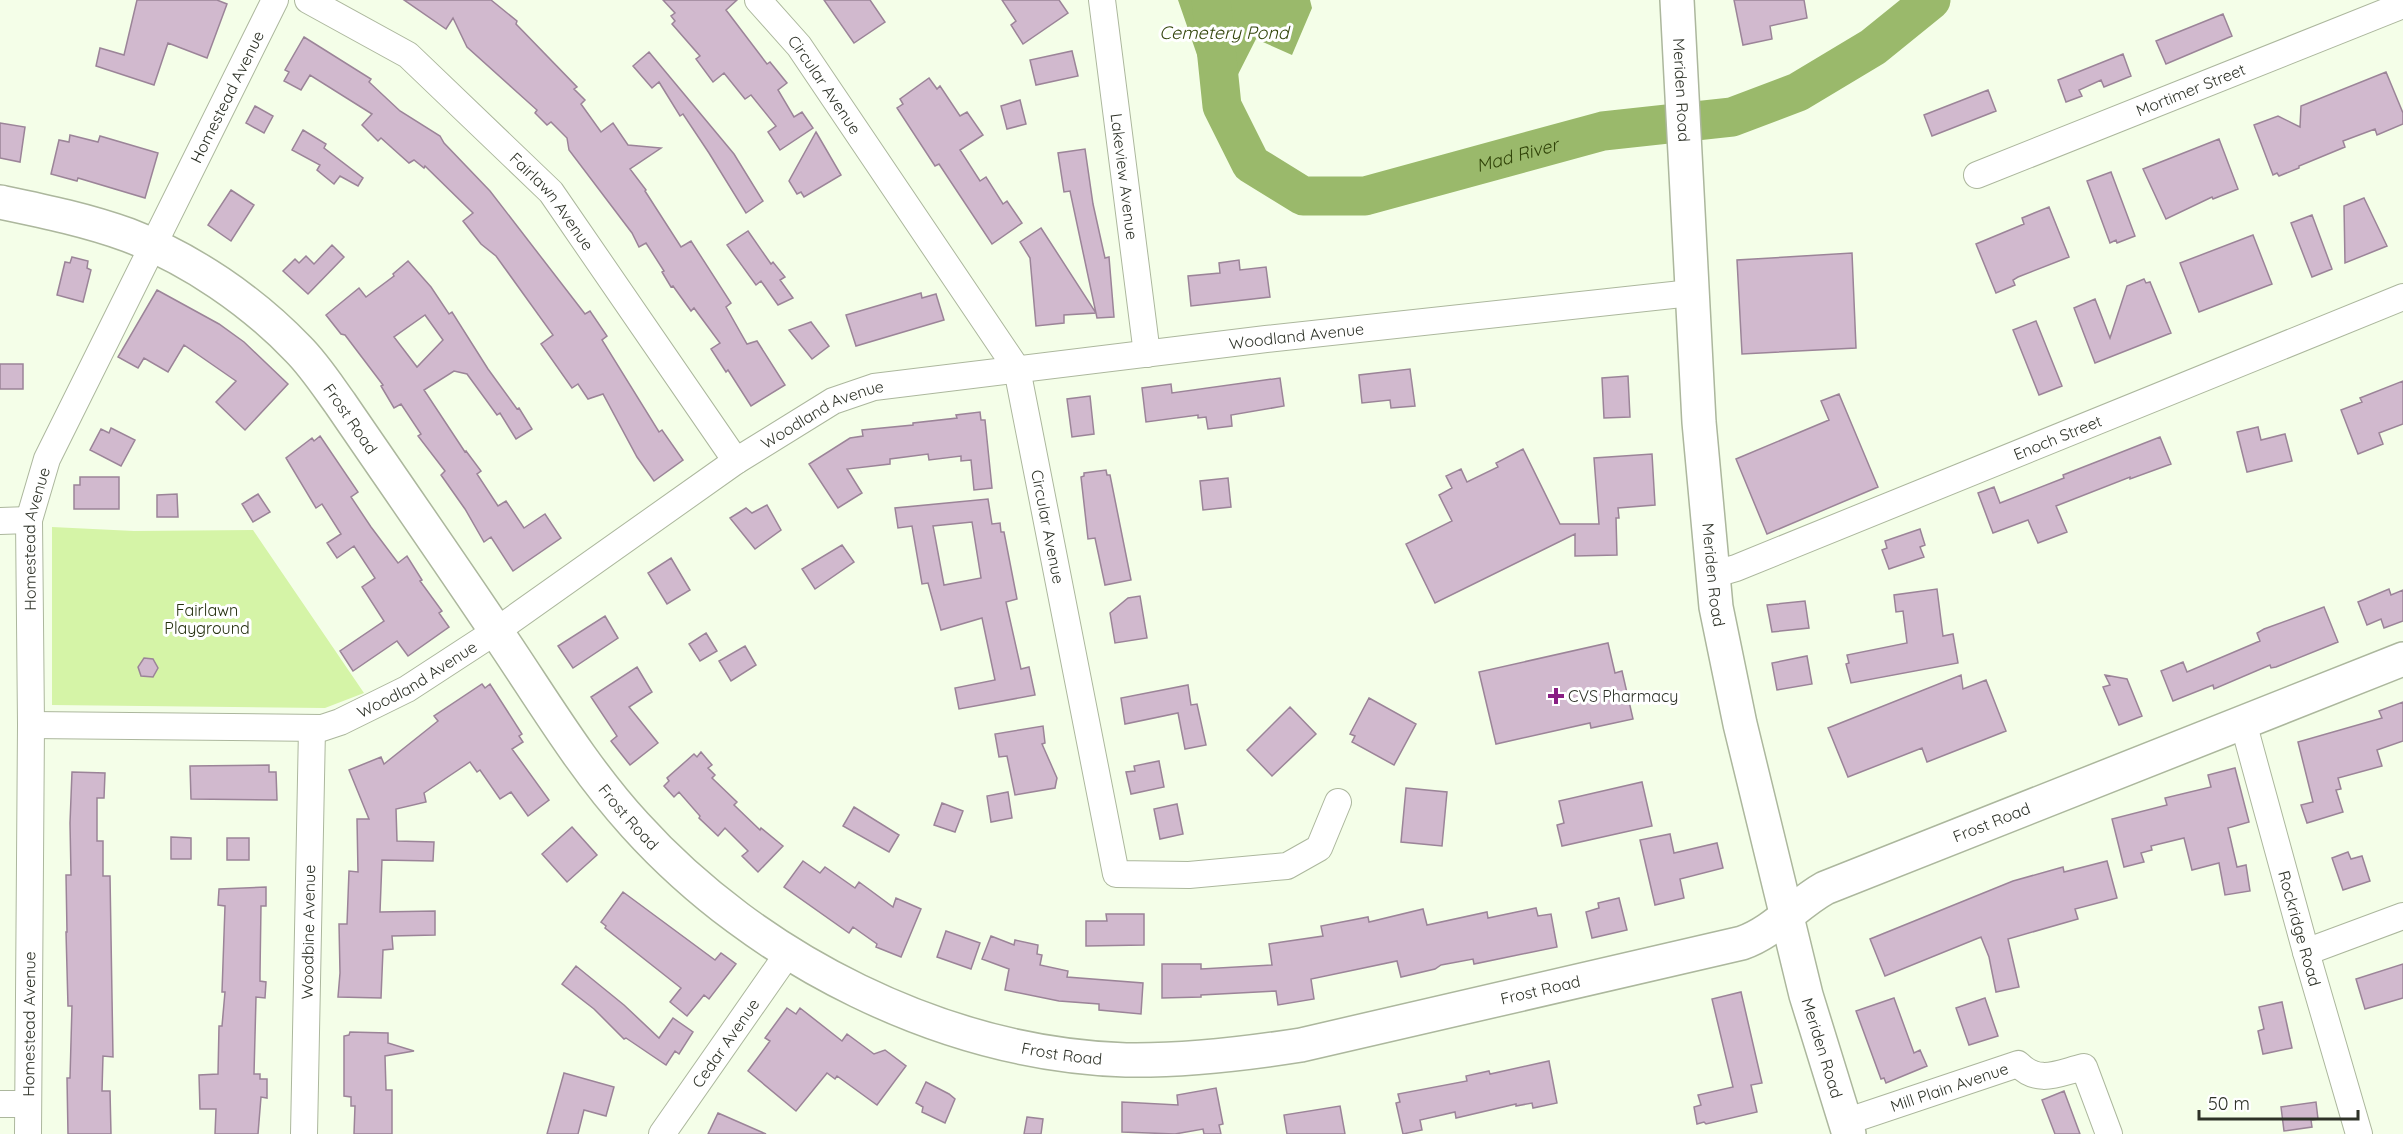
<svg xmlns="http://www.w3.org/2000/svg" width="2403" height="1134" viewBox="0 0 2403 1134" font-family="Quicksand,sans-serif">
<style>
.green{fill:#d5f4a7}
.water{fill:#9ab96b}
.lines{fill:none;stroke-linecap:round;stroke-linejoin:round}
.river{stroke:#9ab96b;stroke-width:39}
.building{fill:#d1b9ce;stroke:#9b8498;stroke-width:1.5;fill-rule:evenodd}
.minor-casing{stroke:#acb79d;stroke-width:28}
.secondary-casing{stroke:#acb79d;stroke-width:36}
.minor{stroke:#fff;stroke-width:26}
.secondary{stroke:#fff;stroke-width:33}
.poi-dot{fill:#891e83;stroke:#fff;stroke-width:2}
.labels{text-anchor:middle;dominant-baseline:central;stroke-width:6;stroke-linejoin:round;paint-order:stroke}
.street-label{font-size:16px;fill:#2e3228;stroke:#fff}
.park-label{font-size:16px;fill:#242f0e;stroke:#fff}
.poi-label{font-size:16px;fill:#2e3228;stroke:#fff;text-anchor:start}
.water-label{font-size:18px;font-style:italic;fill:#304308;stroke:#fff}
</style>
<rect width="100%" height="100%" fill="#f4fee8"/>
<path class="green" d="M52,527L134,531L253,530L364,693L325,708L52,705Z"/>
<path class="water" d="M1178,0H1310L1312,8L1292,55L1256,39L1222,106L1213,101Z"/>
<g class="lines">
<path class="river" id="s1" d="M1211,0L1222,106L1251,164L1303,196H1365L1603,131L1732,117L1798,92L1873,47L1931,0"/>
</g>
<path class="building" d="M137,0H217L227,4L207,58L168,43L154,85L96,66L100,48L124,55Z
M404,0H491L517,21L516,24L577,87L574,89L585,100L581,104L601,132L613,123L628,145L661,148L630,169L646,190L645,191L681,247L691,241L731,303L726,307L747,344L757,341L785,385L751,406L728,370L726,372L711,349L720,343L694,308L691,311L673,286L671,287L662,272L664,271L646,243L639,247L632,233L569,150L567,138L551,122L547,125L535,113L537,110L467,47L453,18L446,29Z
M663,0H737L726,10L767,64L770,62L787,83L778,90L794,117L802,112L813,128L780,150L768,132L776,126L751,95L745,99L724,73L713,82L696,59L700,56L672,24L675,21L671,16L675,13Z
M824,0H870L885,22L854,43Z
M1002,0H1059L1068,13L1023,44L1011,25L1016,21Z
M1734,0H1804L1807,18L1770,26L1772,39L1743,45Z
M2223,14L2232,36L2166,64L2156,41Z
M304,37L371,79L369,82L400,111L440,136L444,143L490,191L585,314L590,311L607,336L602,340L659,432L662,430L683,460L654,481L637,457L603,394L588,399L578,384L572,388L541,344L553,335L496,256L481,244L463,221L473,213L425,166L424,168L414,160L409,163L381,138L378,141L362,125L372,114L310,75L301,90L284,81L289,72L285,70Z
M1072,51L1078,76L1036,85L1030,60Z
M649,52L734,154L763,201L746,213L709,153L683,114L680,116L659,82L652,88L633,66Z
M2123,54L2131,76L2104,87L2101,80L2079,90L2082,96L2066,102L2058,80Z
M2386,72L2403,113V124L2377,135L2375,129L2343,141L2345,147L2299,166V168L2279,176L2277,173L2273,175L2254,125L2278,116L2300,127L2301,106Z
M929,78L937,89L940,86L960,116L967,112L983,135L960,150L980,181L986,177L1003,204L1007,201L1022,223L992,244L939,164L935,166L897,108L903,104L900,99Z
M1988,90L1996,111L1932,136L1924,115Z
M1020,100L1026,124L1007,129L1001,106Z
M255,106L273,116L264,133L246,123Z
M0,123L25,127L20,162L0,158Z
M303,130L326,144L324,148L363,178L358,186L340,176L334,184L317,170L320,165L292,150Z
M816,132L841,175L804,197L801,192L797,194L789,181Z
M70,135L98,142L100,136L158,153L145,198L78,178L77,181L51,174L59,140L69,142Z
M2219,139L2238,189L2213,199L2212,197L2166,219L2143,169Z
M1085,149L1093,204L1105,258L1109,257L1114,317L1097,318L1070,191L1064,192L1058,153Z
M2111,172L2135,236L2117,243L2116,240L2110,243L2087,181Z
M231,190L254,205L231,241L208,225Z
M2364,198L2387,246L2345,263L2344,206Z
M2049,207L2069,257L2018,277L2013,280L2015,285L1996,293L1976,244L2024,224L2022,218Z
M2312,215L2332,269L2312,277L2291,223Z
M1041,228L1096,313L1064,315V323L1036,326L1030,258L1020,242Z
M748,231L771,264L773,262L785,277L780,280L793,298L778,305L761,281L756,285L727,245Z
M2253,235L2272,284L2199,312L2180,263Z
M332,245L344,257L308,294L283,271L295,259L299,263L306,256L314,264Z
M1852,253L1856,348L1742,354L1737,260Z
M72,257L88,261L87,268L91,270L83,302L57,295L65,262L70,263Z
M1239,260L1240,270L1266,267L1270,297L1191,306L1188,276L1220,273L1219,263Z
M408,261L431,287L449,314L452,312L488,369L517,409L519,408L532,429L516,439L500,413L497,415L467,374L454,371L424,390L465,452L466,451L481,471L477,474L498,506L506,501L524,528L545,514L561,538L513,571L491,537L484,542L465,509L441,475L445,471L418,436L421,434L401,404L394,408L381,386L383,385L345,335L341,334L326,315L359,288L366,297L394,276L393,274ZM425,315L443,340L417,367L394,337Z
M2144,279L2146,283L2150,282L2171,333L2095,363L2074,308L2095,299L2110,338L2127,286Z
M157,290L219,324L244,342L288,384L245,430L216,402L236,381L184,345L168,372L144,358L138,368L118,357Z
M921,293L922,298L936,294L944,320L856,346L846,315Z
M2036,321L2062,386L2039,395L2013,330Z
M811,322L829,346L812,359L789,330Z
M0,364H23V389H0Z
M1410,369L1415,406L1391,408L1390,400L1362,403L1359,375Z
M1628,376L1630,417L1604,418L1602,378Z
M1280,378L1284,406L1231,415L1232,426L1208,429L1206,417L1198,418V415L1146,422L1142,388L1171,384L1172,393Z
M2403,381V424L2379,433L2383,444L2358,454L2341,410L2362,402L2360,398Z
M1839,394L1878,487L1767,534L1736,459L1829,420L1821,401Z
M1090,396L1094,434L1072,437L1067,399Z
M980,412L981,420H985L992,488L974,490L971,460L961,461V456L929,460L928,454L890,459V464L847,469L862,493L838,508L809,464L850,438L863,436L862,430L913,425V423L957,418L956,415Z
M2258,427L2261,440L2285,434L2292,461L2247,472L2237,432Z
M111,428L135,440L121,466L90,450L101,429L109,433Z
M320,436L358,492L351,497L371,527L398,563L407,556L422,580L420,581L442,611L439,613L449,627L408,656L397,641L353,671L340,651L384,621L362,587L375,578L354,546L337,558L327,543L341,534L322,504L316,508L286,458L312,438L314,441Z
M2160,437L2171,464L2130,479V477L2056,506L2067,532L2038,543L2028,520L1993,533L1978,493L1994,487L2000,503L2064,478L2063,475Z
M1523,449L1560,524H1599L1594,458L1652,454L1655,505L1618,508L1619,518H1616L1617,555L1575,556V534L1435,603L1406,544L1452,521L1439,495L1452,488L1446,476L1461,469L1467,482L1498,467L1496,463Z
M1106,470L1107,475H1110L1131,580L1105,585L1095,538L1088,539L1081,477L1084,476V473Z
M80,477H119V509H74V485H80Z
M1228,478L1231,507L1203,510L1200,481Z
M177,494L178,517H157V495Z
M258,494L270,512L253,522L242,504Z
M988,499L992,524L1000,523L1001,532H1004L1017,599L1006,602L1021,669L1029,667L1035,695L959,709L955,688L995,680L982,618L941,630L928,583L922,584L912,526L898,528L895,508ZM972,522L981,578L944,585L933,526Z
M767,505L781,530L755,549L730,518L746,508L752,513Z
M1920,529L1925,545L1920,547L1924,557L1889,569L1882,550L1887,548L1885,541Z
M842,545L854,562L815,589L802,569Z
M671,558L690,590L667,604L648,573Z
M1937,589L1943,636L1953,634L1958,663L1851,683L1846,664L1849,663L1847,655L1907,643L1903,611L1896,612L1894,595Z
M2389,589L2391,595L2403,590V621L2384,628L2381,619L2367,625L2358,602Z
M1140,596L1147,638L1115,643L1110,613L1128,598Z
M1805,601L1809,628L1772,632L1767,605Z
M2324,607L2338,642L2276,667L2271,668L2270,665L2214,689L2213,685L2173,701L2161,671L2183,662L2187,672L2260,641L2257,633L2264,629Z
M605,616L618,638L573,668L558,646Z
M706,633L717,651L700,661L689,644Z
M1608,643L1615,673L1622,671L1633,719L1591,728L1590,723L1496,744L1479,672Z
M745,646L756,665L731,681L719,661Z
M1807,656L1812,684L1777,690L1772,663Z
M144,658L153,659L158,668L153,677L141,676L138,667Z
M637,667L652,692L629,707L658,743L630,765L611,741L617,736L591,697Z
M1961,675L1963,689L1986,680L2006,731L1927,762L1922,748L1848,777L1828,728Z
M2105,675L2127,679L2142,716L2119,725L2103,687L2110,685Z
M482,684L485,688L490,684L522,734L519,736L523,742L512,749L549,800L528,816L511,792L500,799L480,770L477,772L470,762L424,793L426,802L396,809L397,841L434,842L433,861L382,860L380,912L435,911V935L392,936L393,949L383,950L381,998L338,997L340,973L339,924H347L349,871L358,872L357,819H369L349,770L381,757L384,764L438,721L434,716Z
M1188,685L1191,705L1197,704L1206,745L1185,749L1178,713L1125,724L1121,698Z
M1369,698L1416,724L1394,765L1352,742L1355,736L1350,734Z
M2403,702V741L2377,750L2382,766L2338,778L2341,789L2336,790L2343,812L2307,823L2301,805L2313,802L2298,742L2382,718L2379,711Z
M1290,707L1316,734L1272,776L1247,750Z
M1043,726L1045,743L1042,744L1057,778L1055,788L1015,795L1007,756L999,757L995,734Z
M701,752L712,765L708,768L715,775L712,778L737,802L734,805L760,830L761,828L783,846L758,872L742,856L748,851L725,828L718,836L699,818L700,816L679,792L674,797L664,786L669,781L667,778L694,754L697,757Z
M1159,761L1164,787L1131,794L1126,772L1135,771L1134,766Z
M269,765V772H276L277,800L191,799L190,766Z
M2235,768L2249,822L2228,828L2237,867L2246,865L2250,891L2225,895L2219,863L2192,870L2184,838L2151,846L2152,850L2141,853L2144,862L2124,867L2112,819L2167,805L2165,798L2211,787L2208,775Z
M72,772L105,773L104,798H97V841H103V876H110L113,1057L103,1056L102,1091H110L111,1134H68L67,1078H70L72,1006H68L66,932H67L66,875H71L70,823Z
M1642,782L1652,826L1562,846L1557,825L1564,823L1559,801Z
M1406,788L1447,792L1442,846L1401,842Z
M1008,792L1012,818L991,822L987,796Z
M942,803L963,811L955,832L934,825Z
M1177,804L1183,834L1160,839L1154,809Z
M854,807L899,835L889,852L843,826Z
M572,827L597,855L567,882L542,854Z
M1670,834L1674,853L1717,843L1723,868L1680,879L1684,898L1655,905L1640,840Z
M171,837L191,838V859H171Z
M227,838H249V860H227Z
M2348,852L2351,859L2362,856L2370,881L2343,890L2332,858Z
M803,861L820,873L825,867L855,888L859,882L893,907L896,898L921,909L901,957L876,947L877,944L853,927L849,933L784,887Z
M2107,861L2117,898L2075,909L2078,919L2008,939L2019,987L1996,992L1989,957L1981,937L1885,976L1870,939L2013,881L2063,867L2064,872Z
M266,887V906H261L260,973V981L266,982L265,998L256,997L254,1074H260V1079H267V1098L261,1097L258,1134H215L216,1109H200L199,1075L218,1074L219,1026H222L225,992H222L225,906L218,905L219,889Z
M623,892L715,960L721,953L736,964L709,999L704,995L687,1016L670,1002L681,988L605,928L606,926L601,922Z
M1619,898L1627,930L1592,938L1586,912L1599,908L1598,903Z
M1536,908L1538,916L1551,914L1557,947L1474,964L1473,959L1441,965L1435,969L1401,977L1397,961L1311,979L1314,999L1278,1005L1276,991L1201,995V997L1162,998V964H1201V969L1272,965L1269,944L1323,936L1321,926L1368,917L1369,922L1423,909L1427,925L1487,912L1488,918Z
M1106,914H1144V945L1086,946V921H1107Z
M946,931L980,943L971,969L937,957Z
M991,936L1014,945L1015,940L1038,945L1037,954L1042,955L1040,965L1068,971L1067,977L1143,983L1141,1014L1099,1010V1004L1059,1001L1005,990L1009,969L982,959Z
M2403,964V998L2365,1009L2356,979Z
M576,966L624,1005L659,1038L673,1018L693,1032L679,1054L675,1051L666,1065L626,1038L624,1039L594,1009L562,984Z
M1741,992L1762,1083L1751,1085L1757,1112L1706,1124L1704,1122L1697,1124L1694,1107L1701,1105L1698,1095L1733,1087L1712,999Z
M1894,998L1914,1053L1920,1050L1927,1066L1886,1083L1884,1078L1881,1079L1856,1011Z
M1985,998L1998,1036L1969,1045L1956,1008Z
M2282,1002L2292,1048L2263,1054L2258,1031L2264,1029L2259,1007Z
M787,1008L796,1014L800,1008L842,1041L847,1034L874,1054L885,1050L906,1066L877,1105L837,1076L835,1079L827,1073L796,1111L748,1071L770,1041L765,1038Z
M350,1032L388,1033V1043L414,1051L385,1056L386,1090H392V1134H354L355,1106H351V1097L344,1096V1036L349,1035Z
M1549,1061L1557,1103L1533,1108L1532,1103L1516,1106V1104L1456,1118L1455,1112L1420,1120L1422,1130L1403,1134L1396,1103L1400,1102L1398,1094L1467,1081L1466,1076L1489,1071L1490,1074Z
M564,1073L614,1087L606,1116L584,1110L578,1134H547Z
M926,1082L949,1094L955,1099L945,1123L922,1112L923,1107L916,1103Z
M1216,1088L1223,1124L1219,1125L1221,1134H1204L1203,1129L1175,1134L1122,1132V1102L1178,1105L1177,1095Z
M2064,1091L2080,1134H2055L2042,1100Z
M2316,1102L2318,1119L2311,1120L2312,1127L2284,1131L2281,1107Z
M1340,1106L1345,1134H1287L1284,1115Z
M718,1113L766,1134H708Z
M1027,1117L1043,1119L1041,1134H1024Z"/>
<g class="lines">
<defs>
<g id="minor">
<path id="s2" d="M308,0L408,55L551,192L736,461"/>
<path id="s3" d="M758,0L799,46L1017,369L1116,874L1189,875L1287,866L1319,848L1338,802"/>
<path id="s4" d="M1102,0L1147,354"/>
<path id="s5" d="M1977,175L2403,5"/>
<path d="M0,521L29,520"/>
<path id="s6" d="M1712,575L1736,568L2403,297"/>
<path id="s7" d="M2243,722L2306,952L2359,1134"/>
<path id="s8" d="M31,725L322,728L340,722L407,689L496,631L736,461L833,401L874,387L1266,339L1691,293"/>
<path d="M2306,952L2403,916"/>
<path d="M0,1104H28"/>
<path id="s9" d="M1845,1122L2018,1064C2039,1085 2058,1073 2084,1067L2109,1134"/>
<path id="s10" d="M28,1134L31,725L29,520L47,459L275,0"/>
<path id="s11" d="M304,1134L312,728"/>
<path id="s12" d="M662,1134L789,952"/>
</g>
<g id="secondary">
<path id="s13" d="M1677,0L1699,422L1716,607L1740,724L1806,995L1849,1134"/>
<path id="s14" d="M0,202C43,211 87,220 128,235C191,259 252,301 298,349C314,365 327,385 340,403C392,479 445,555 496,631C541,697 581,766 635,825C757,960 944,1054 1126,1060C1185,1061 1243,1054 1301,1045L1742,943C1774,932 1796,904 1825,888L2403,659"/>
</g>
</defs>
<use href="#minor" class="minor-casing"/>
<use href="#secondary" class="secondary-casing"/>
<use href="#minor" class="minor"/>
<use href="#secondary" class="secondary"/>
</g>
<path class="poi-dot" d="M1553 687h6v6h6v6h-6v6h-6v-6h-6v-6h6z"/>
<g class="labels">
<g class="street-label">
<text stroke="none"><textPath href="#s3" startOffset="108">Circular Avenue</textPath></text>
<text stroke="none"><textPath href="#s13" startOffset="90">Meriden Road</textPath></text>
<text stroke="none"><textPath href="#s5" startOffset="230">Mortimer Street</textPath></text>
<text stroke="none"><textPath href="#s10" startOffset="1082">Homestead Avenue</textPath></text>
<text stroke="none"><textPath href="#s4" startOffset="178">Lakeview Avenue</textPath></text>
<text stroke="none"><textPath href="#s2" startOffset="320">Fairlawn Avenue</textPath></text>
<text stroke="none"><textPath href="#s8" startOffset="1368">Woodland Avenue</textPath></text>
<text stroke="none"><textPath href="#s8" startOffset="884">Woodland Avenue</textPath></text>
<text stroke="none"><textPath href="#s14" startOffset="426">Frost Road</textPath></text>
<text stroke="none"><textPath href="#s6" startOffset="372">Enoch Street</textPath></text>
<text stroke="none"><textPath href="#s3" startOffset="612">Circular Avenue</textPath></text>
<text stroke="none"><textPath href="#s10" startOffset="596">Homestead Avenue</textPath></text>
<text stroke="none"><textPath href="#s13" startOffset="576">Meriden Road</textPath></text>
<text stroke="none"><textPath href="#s8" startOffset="398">Woodland Avenue</textPath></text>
<text stroke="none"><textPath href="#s14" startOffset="912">Frost Road</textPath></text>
<text stroke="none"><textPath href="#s14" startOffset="2388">Frost Road</textPath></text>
<text stroke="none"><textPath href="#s7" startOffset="214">Rockridge Road</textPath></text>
<text stroke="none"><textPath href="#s11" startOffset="202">Woodbine Avenue</textPath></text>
<text stroke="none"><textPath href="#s14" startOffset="1902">Frost Road</textPath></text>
<text stroke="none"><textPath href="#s10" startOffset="110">Homestead Avenue</textPath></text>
<text stroke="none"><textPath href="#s12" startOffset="111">Cedar Avenue</textPath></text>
<text stroke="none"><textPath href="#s13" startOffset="1062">Meriden Road</textPath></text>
<text stroke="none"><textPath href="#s14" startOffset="1416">Frost Road</textPath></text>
<text stroke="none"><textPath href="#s9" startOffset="110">Mill Plain Avenue</textPath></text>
</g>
<g class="park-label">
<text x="207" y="610">Fairlawn<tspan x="207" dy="18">Playground</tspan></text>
</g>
<g class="poi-label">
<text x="1568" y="696">CVS Pharmacy</text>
</g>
<g class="water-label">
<text x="1224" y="32">Cemetery Pond</text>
<text stroke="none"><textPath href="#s1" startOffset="452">Mad River</textPath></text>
</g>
</g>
<path d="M2199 1110v9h159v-9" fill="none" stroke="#2e3228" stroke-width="3"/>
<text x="2208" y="1110" font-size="18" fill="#2e3228" stroke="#ffffff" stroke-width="4.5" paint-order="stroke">50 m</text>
</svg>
